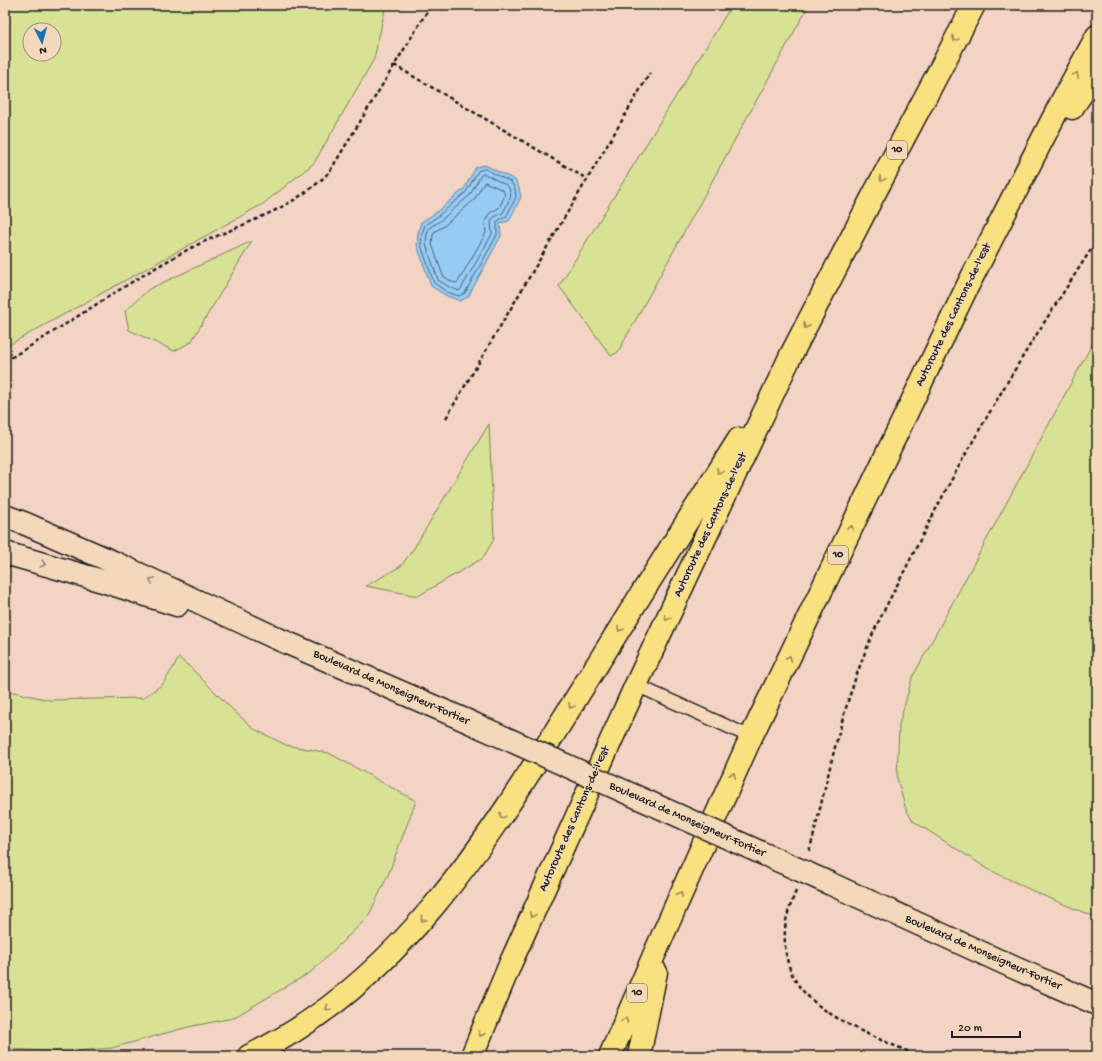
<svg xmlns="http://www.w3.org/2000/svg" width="1102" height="1061" viewBox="0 0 1102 1061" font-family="'Gochi Hand',sans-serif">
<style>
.green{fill:#d7e295;stroke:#7a7f58;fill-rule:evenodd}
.water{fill:#96cbf4;stroke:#65859e}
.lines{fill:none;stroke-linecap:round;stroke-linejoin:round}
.shore{stroke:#4d6272;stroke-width:1}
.service-casing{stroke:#1c1c1c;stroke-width:15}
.secondary-casing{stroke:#1c1c1c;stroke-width:25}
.motorway-casing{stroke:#1c1c1c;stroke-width:25}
.path{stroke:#1c1c1c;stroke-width:2.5;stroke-dasharray:4 3;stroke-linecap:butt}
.service{stroke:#f4d8ba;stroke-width:12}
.secondary{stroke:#f4d8ba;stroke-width:22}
.motorway{stroke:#fae180;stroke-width:22}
.secondary-bridge-casing{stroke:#1c1c1c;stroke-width:25;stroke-linecap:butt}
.secondary-bridge{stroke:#f4d8ba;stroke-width:22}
.oneway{stroke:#968853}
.oneway2{stroke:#938373}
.labels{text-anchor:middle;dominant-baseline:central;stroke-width:3;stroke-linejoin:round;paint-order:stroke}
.shield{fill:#f4d8ba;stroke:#5d544b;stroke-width:1}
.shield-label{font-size:11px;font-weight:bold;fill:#1c1c1c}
.street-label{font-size:12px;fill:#1c1c1c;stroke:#f4d8ba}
</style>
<rect width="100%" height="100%" fill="#f3d4c4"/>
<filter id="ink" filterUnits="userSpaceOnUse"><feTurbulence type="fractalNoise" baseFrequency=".025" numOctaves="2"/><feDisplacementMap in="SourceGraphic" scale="8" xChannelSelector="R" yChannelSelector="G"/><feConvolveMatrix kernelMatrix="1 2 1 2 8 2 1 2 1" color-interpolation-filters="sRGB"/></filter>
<g filter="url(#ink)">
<path class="green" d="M5,5H386L374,59L314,163L263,204L5,347ZM30,30H54V54H30Z
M732,5H809L618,352L611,356L559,286Z
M252,241L191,342L174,351L129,330L125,311L149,289Z
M1097,335V918L1037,893L988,869L913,821L906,810L897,778L899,725L912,678Z
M489,424L494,539L483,558L418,596L366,586L401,566L414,548Z
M179,658L191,668L231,708L254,729L286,745L329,753L416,801L388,875L368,917L311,972L233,1018L188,1027L112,1048L64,1052L10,1049L5,1048V690L49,700L143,698L163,684Z"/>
<path class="water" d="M485,165L515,180L519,188L521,197L509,221L500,223L501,236L468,297L460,301L445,295L431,286L417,245L418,233L421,222L434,214L464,189L476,167Z"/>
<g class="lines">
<path class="shore" d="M485,169L511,182L515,189L516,197L506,217L499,220L497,222V235L465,293L459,296L447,292L434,283L421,245L422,233L425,225L437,217L466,192L478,171Z
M485,174L508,186L510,191L511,196L503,213L496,216L492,219L491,223L492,234L461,289L459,291L449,287L438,280L426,244L427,234L429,228L440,221L470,195L481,175Z
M485,182L503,190L505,195L499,208L491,212L487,217L485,223L486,233L458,282L456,283L452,282L443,276L432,244L433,235L434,232L444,226L474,200Z"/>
<defs>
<path id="service" d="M636,685L751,737"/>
<path id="secondary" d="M5,516L26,524L113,562L276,638L465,720
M5,553L106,582L177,605
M831,884L1015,968L1097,1004"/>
<path id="motorway" d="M1072,108L1097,71
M249,1056C406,981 497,825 585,684C636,602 688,520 739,439
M472,1056L511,962L636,685L791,355L873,196L974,5
M610,1056L665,930L751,737L967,287L1063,99L1097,36
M639,1056L656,972"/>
</defs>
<use href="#service" class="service-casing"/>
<use href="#secondary" class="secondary-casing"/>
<use href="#motorway" class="motorway-casing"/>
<path class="path" d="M394,65L587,179
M5,361C66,326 124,284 187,250C233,226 294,211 330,171L431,5
M446,418L650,73
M809,851L813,838C828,776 841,714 864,655C877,621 895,590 911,558C937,506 964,455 994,405C1026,349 1062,295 1097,240
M796,891C792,901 788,911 786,921C783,941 785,965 797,983C820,1018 882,1040 919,1056"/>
<use href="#service" class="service"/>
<use href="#secondary" class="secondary"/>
<use href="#motorway" class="motorway"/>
<defs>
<path id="secondary-bridge" d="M465,720L831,884"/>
</defs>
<use href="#secondary-bridge" class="secondary-bridge-casing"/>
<use href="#secondary-bridge" class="secondary-bridge"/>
</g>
<defs><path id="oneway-chevron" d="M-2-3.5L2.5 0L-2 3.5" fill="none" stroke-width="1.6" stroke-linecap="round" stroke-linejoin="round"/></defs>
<g class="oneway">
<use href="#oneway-chevron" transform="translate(955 39) rotate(118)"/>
<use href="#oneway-chevron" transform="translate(1076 75) rotate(-62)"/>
<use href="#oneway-chevron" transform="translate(882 179) rotate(118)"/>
<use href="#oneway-chevron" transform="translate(806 326) rotate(117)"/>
<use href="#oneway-chevron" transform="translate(719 471) rotate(122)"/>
<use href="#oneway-chevron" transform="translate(851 528) rotate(-65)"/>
<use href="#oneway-chevron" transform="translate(667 618) rotate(115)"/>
<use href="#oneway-chevron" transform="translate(620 629) rotate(122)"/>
<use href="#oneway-chevron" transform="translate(789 658) rotate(-64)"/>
<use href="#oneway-chevron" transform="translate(571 706) rotate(122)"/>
<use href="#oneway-chevron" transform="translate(733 775) rotate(-65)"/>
<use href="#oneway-chevron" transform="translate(502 816) rotate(124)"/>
<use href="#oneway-chevron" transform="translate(680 894) rotate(-66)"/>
<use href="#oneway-chevron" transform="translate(532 915) rotate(114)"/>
<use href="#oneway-chevron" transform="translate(423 919) rotate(131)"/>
<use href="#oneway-chevron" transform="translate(328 1008) rotate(143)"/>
<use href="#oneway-chevron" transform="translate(625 1020) rotate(-67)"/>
<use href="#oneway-chevron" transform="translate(481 1034) rotate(113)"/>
</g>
<g class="oneway2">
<use href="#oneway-chevron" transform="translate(43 564) rotate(16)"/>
<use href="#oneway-chevron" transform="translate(152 580) rotate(-155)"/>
</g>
</g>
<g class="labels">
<g class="shield">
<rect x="887" y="141" width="20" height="18" rx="3"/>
<rect x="828" y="546" width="20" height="18" rx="3"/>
<rect x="627" y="984" width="20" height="18" rx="3"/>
</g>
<g class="shield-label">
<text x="897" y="150">10</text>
<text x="838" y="555">10</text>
<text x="637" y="993">10</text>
</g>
<g class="street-label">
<text transform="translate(954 315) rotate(-64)">Autoroute des Cantons-de-l'Est</text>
<text transform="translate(711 525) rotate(-65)">Autoroute des Cantons-de-l'Est</text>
<text transform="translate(391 688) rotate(24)">Boulevard de Monseigneur-Fortier</text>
<text transform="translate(575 819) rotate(-66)">Autoroute des Cantons-de-l'Est</text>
<text transform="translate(687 820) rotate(24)">Boulevard de Monseigneur-Fortier</text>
<text transform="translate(983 953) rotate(24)">Boulevard de Monseigneur-Fortier</text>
</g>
</g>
<rect width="1102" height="1061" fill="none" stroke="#f4d8ba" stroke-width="20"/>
<rect x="10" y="10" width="1082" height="1041" fill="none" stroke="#1c1c1c" stroke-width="1.5" filter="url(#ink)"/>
<g transform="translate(42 42) rotate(174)"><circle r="19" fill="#f4d8ba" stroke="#9e8d7b"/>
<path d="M0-3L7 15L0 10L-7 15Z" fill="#1f6fb2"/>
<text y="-6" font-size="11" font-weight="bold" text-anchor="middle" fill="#1c1c1c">N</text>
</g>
<path d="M952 1031v6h68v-6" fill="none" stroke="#1c1c1c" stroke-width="2"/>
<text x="958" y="1031" font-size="12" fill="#1c1c1c" stroke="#f4d8ba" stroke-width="3" paint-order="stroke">20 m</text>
</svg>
